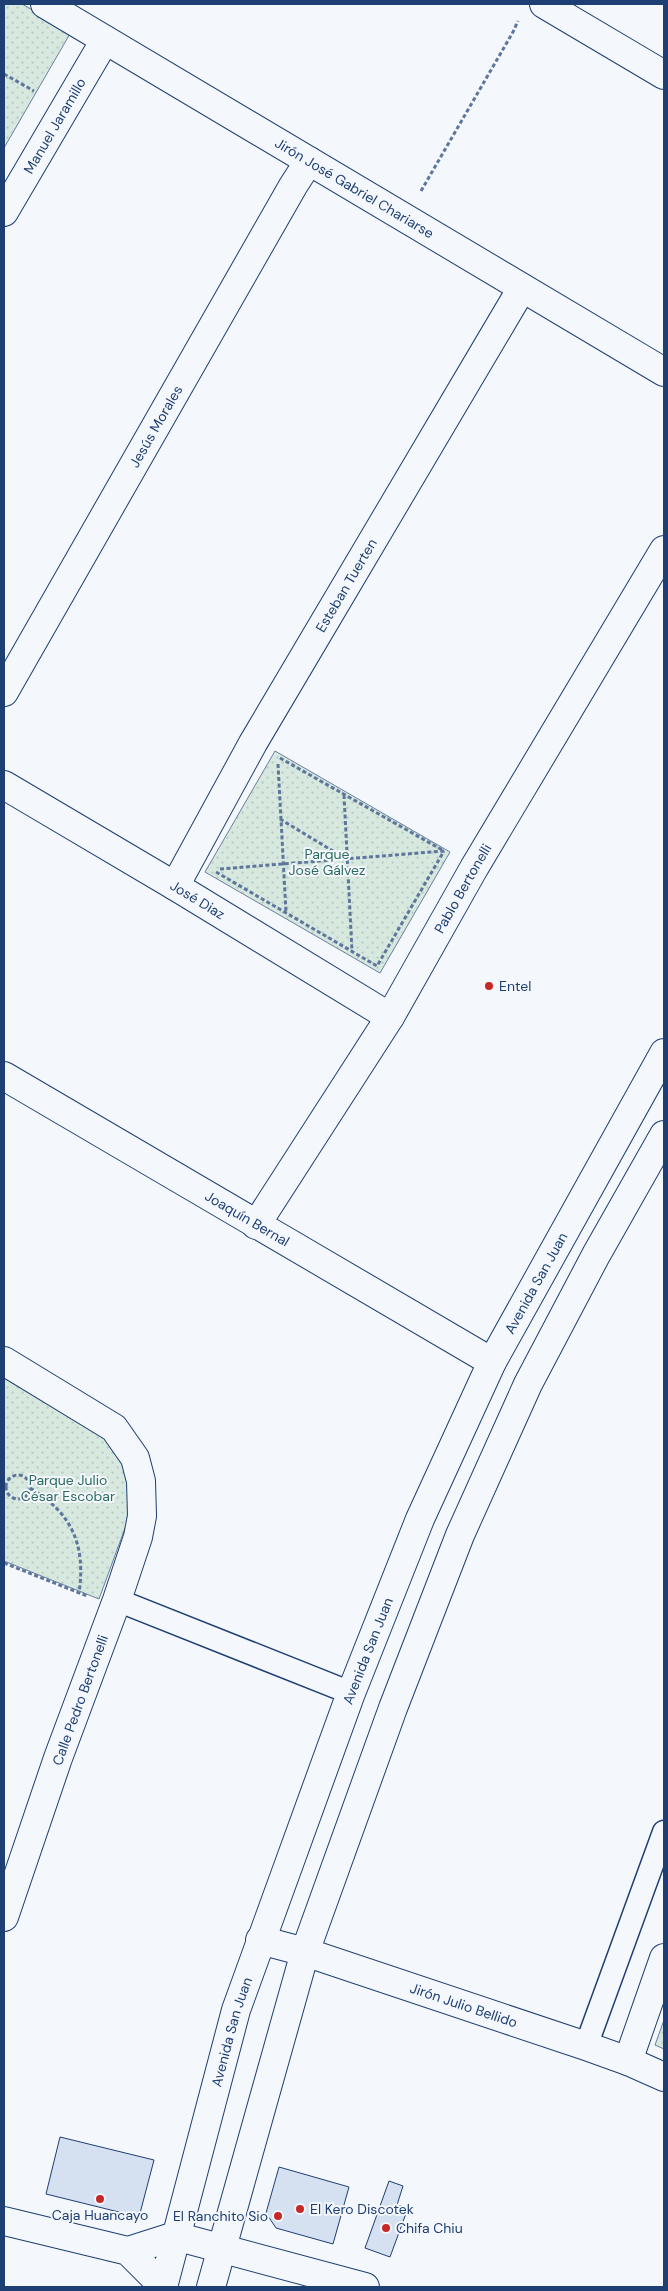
<svg xmlns="http://www.w3.org/2000/svg" width="668" height="2291" viewBox="0 0 668 2291" font-family="'DM Sans',sans-serif">
<style>
.park{fill:url(#park-dots);stroke:#687fa3}
.building{fill:#d5e0f0;stroke:#1d3f73}
.lines{fill:none;stroke-linecap:round;stroke-linejoin:round}
.pedestrian-casing{stroke:#1d3f73;stroke-width:25}
.minor-casing{stroke:#1d3f73;stroke-width:30}
.tertiary-casing{stroke:#1d3f73;stroke-width:30}
.secondary-casing{stroke:#1d3f73;stroke-width:30}
.path{stroke:#5e769c;stroke-width:3;stroke-dasharray:4 2.5;stroke-linecap:butt}
.pedestrian{stroke:#f4f7fb;stroke-width:22}
.minor{stroke:#f4f7fb;stroke-width:28}
.tertiary{stroke:#f4f7fb;stroke-width:28}
.secondary{stroke:#f4f7fb;stroke-width:28}
.poi-dot{fill:#c62828;stroke:#f4f7fb;stroke-width:2}
.labels{text-anchor:middle;dominant-baseline:central;stroke-width:4;stroke-linejoin:round;paint-order:stroke}
.street-label{font-size:14px;fill:#1d3f73;stroke:#f4f7fb}
.park-label{font-size:14px;fill:#2c6c60;stroke:#f4f7fb}
.poi-label{font-size:14px;fill:#1d3f73;stroke:#f4f7fb;text-anchor:start}
</style>
<defs>
<pattern id="park-dots" width="8" height="8" patternUnits="userSpaceOnUse" patternTransform="scale(1.25)"><rect width="8" height="8" fill="#d7e8df"/><path d="M2 2h.1M6 6h.1" fill="none" stroke="#b8c8c3" stroke-width="1.8" stroke-linecap="round"/></pattern>
</defs>
<rect width="100%" height="100%" fill="#f4f7fb"/>
<path class="park" d="M4,4H22L71,32L4,148Z
M275,751L450,852L380,973L205,872Z
M4,1378L107,1434L118,1446L133,1489L128,1520L99,1599L4,1561Z
M664,2020V2049L655,2045Z"/>
<path class="building" d="M60,2137L154,2160L139,2217L46,2194Z
M279,2167L349,2187L333,2244L276,2228L266,2213Z
M389,2181L403,2186L397,2205L408,2208L390,2257L365,2248Z"/>
<g class="lines">
<defs>
<path id="pedestrian" d="M117,1600L351,1693
M586,2046L664,1832"/>
<g id="minor">
<path id="s1" d="M45,4L664,372"/>
<path d="M544,4L664,75"/>
<path id="s2" d="M4,212L105,40"/>
<path id="s3" d="M4,692L293,186L309,161"/>
<path id="s4" d="M4,785L175,886L390,1017"/>
<path id="s5" d="M175,886L253,743L522,288"/>
<path id="s6" d="M4,1076L492,1362"/>
<path id="s7" d="M256,1225L390,1017L474,868L664,550"/>
<path d="M4,1361L114,1428L135,1458L141,1481L142,1516L138,1537L117,1600L58,1758L4,1917"/>
<path id="s8" d="M260,1940L305,1952L586,2046L628,2061L664,2077"/>
<path d="M628,2061L664,1958"/>
</g>
<path id="tertiary" d="M4,2221L128,2251L163,2286
M128,2251L175,2236"/>
<g id="secondary">
<path d="M175,2236L365,2287"/>
<path id="s9" d="M163,2287L236,2010L351,1693L420,1519L492,1362L664,1053"/>
<path d="M211,2287L305,1952L393,1708L460,1535L528,1384L596,1255L664,1135"/>
</g>
</defs>
<use href="#pedestrian" class="pedestrian-casing"/>
<use href="#minor" class="minor-casing"/>
<use href="#tertiary" class="tertiary-casing"/>
<use href="#secondary" class="secondary-casing"/>
<path class="path" d="M4,74L34,91
M421,191L513,32L518,21
M280,758L444,851
M278,764L286,912
M344,795L352,951
M280,819L346,859
M220,869L444,851
M216,872L377,966L444,851
M6 1487a12 12 0 1 1 24 0a12 12 0 1 1-24 0Z
M30,1488C72,1513 86,1545 79,1593
M4,1563L87,1596"/>
<use href="#pedestrian" class="pedestrian"/>
<use href="#minor" class="minor"/>
<use href="#tertiary" class="tertiary"/>
<use href="#secondary" class="secondary"/>
</g>
<g class="poi-dot">
<circle cx="489" cy="986" r="5"/>
<circle cx="100" cy="2199" r="5"/>
<circle cx="300" cy="2209" r="5"/>
<circle cx="278" cy="2216" r="5"/>
<circle cx="386" cy="2228" r="5"/>
</g>
<g class="labels">
<g class="street-label">
<text stroke="none"><textPath href="#s2" startOffset="100">Manuel Jaramillo</textPath></text>
<text stroke="none"><textPath href="#s1" startOffset="360">Jirón José Gabriel Chariarse</textPath></text>
<text stroke="none"><textPath href="#s3" startOffset="306">Jesús Morales</textPath></text>
<text stroke="none"><textPath href="#s5" startOffset="346">Esteban Tuerten</textPath></text>
<text stroke="none"><textPath href="#s7" startOffset="395">Pablo Bertonelli</textPath></text>
<text stroke="none"><textPath href="#s4" startOffset="225">José Diaz</textPath></text>
<text stroke="none"><textPath href="#s6" startOffset="282">Joaquín Bernal</textPath></text>
<text stroke="none"><textPath href="#s9" startOffset="1074">Avenida San Juan</textPath></text>
<text stroke="none"><textPath href="#s9" startOffset="669">Avenida San Juan</textPath></text>
<text transform="translate(80 1700) rotate(-70)">Calle Pedro Bertonelli</text>
<text stroke="none"><textPath href="#s8" startOffset="214">Jirón Julio Bellido</textPath></text>
<text stroke="none"><textPath href="#s9" startOffset="264">Avenida San Juan</textPath></text>
</g>
<g class="park-label">
<text x="327" y="854">Parque<tspan x="327" dy="16">José Gálvez</tspan></text>
<text x="68" y="1480">Parque Julio<tspan x="68" dy="16">César Escobar</tspan></text>
</g>
<g class="poi-label">
<text x="499" y="986">Entel</text>
<text x="310" y="2209">El Kero Discotek</text>
<text x="100" y="2215" text-anchor="middle">Caja Huancayo</text>
<text x="268" y="2216" text-anchor="end">El Ranchito Sio</text>
<text x="396" y="2228">Chifa Chiu</text>
</g>
</g>
<rect width="668" height="2291" fill="none" stroke="#1d3f73" stroke-width="10"/>
</svg>
